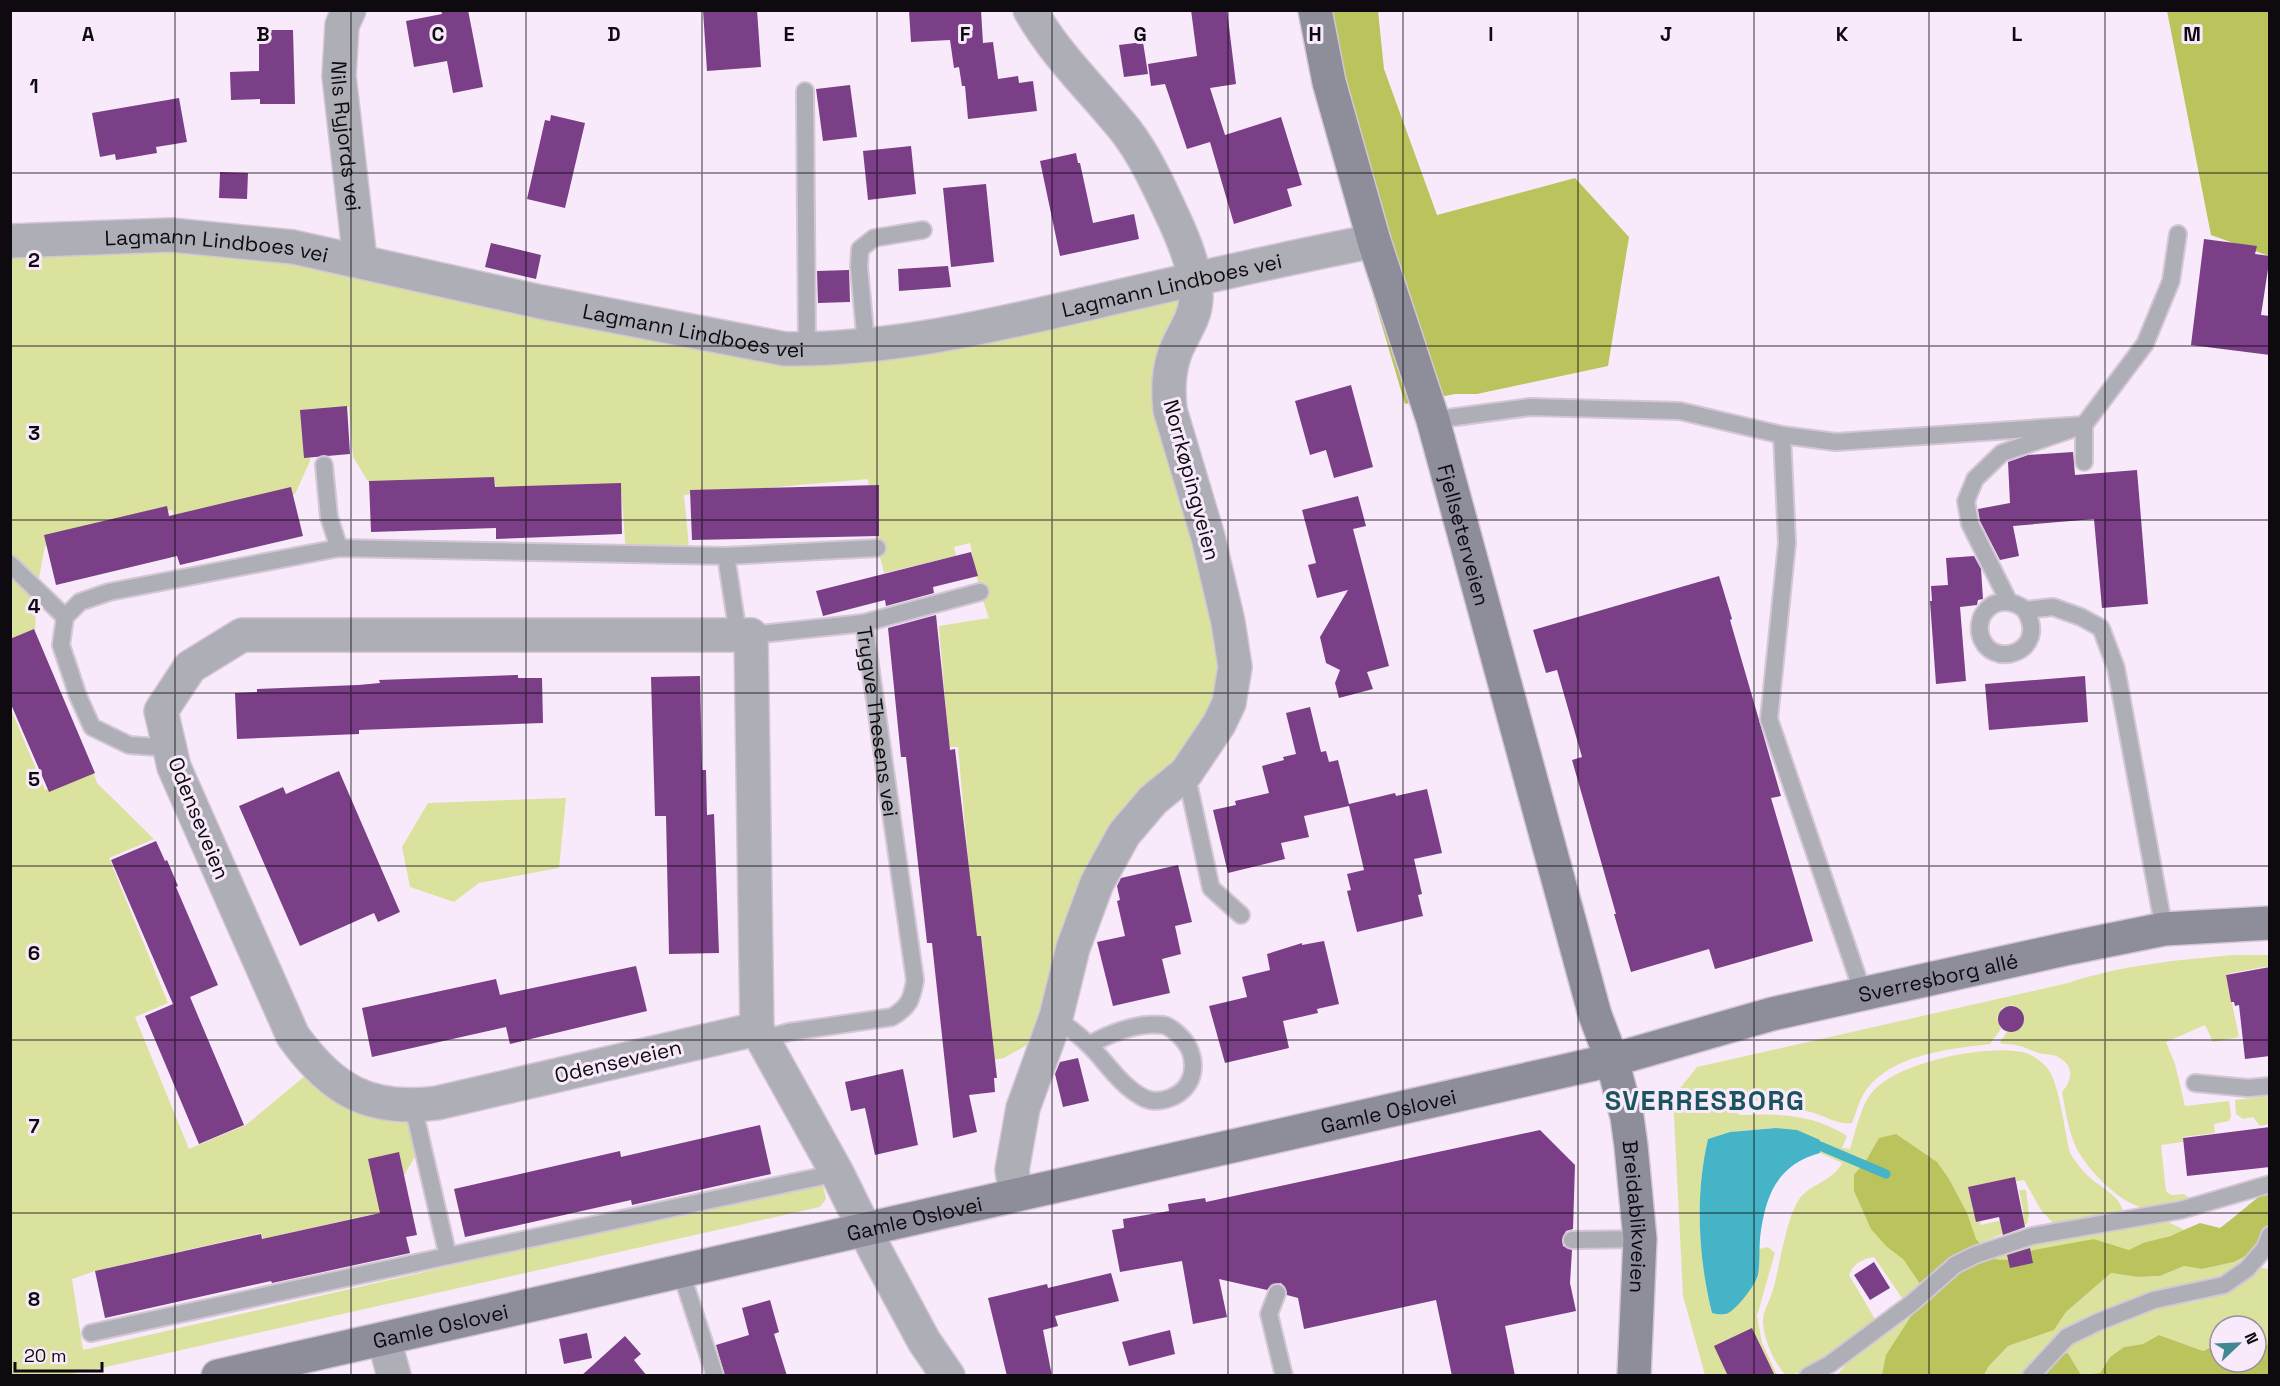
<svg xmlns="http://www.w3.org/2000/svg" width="2280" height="1386" viewBox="0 0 2280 1386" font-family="'Space Grotesk',sans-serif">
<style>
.green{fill:#dbe29e}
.forest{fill:#bac35c}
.water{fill:#45b4c6}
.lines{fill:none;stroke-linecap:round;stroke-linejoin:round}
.stream{stroke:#45b4c6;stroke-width:9}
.building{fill:#7a3f86}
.lane-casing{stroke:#d3c6d5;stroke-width:20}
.street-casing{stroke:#d3c6d5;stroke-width:36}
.secondary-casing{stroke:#d3c6d5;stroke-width:36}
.lane{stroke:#aeaeb6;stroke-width:16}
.street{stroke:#aeaeb6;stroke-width:33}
.secondary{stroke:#8e8e9a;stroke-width:33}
.grid{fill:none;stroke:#0e0a0f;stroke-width:1.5;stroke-opacity:0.55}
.labels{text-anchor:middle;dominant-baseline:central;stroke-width:6;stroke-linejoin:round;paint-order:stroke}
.street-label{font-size:21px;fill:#0e0a0f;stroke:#f8eafb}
.district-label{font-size:27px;font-weight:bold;letter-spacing:1.5px;fill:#1a545c;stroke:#f8eafb}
.grid-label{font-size:20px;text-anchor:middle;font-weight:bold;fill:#0e0a0f;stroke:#f8eafb;stroke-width:6;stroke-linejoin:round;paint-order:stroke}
</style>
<rect width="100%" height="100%" fill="#f8eafb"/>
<path class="green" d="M171,235L785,349L1194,279L1168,388L1225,653L1219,724L1097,883L1050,1032L1004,1058L993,1060L982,938H975L958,747H949L939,626L989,618L980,592L970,543L954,547L956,556L884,573L874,532L868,479L684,495L689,548L626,554L621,486L496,492L495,482L372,488L353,457L349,407L306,410L310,461L295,494L177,529L172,510L45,546L37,589L35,631L11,641L10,241Z
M10,707L45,790L93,771L97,783L154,839L109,858L168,1003L135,1017L189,1149L246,1125L317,1066L413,1106L422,1145L382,1212L263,1239L261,1233L95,1271L72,1279L83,1350L822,1181L826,1199L820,1207L88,1371L65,1375H11Z
M566,798L559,868L479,883L454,902L410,887L402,847L428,803Z
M2233,955H2269V966L2226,974L2239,1037L2213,1042L2205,1025L2166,1042L2175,1064L2185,1106L2229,1101L2231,1116L2229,1121L2214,1124L2215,1133L2183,1137V1142L2161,1145L2166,1191L2171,1195L2184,1194L2189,1198L2187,1202C2172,1205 2153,1212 2137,1206C2113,1197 2079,1162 2072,1137C2067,1123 2065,1107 2062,1092C2073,1080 2074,1065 2058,1057C2053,1054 2048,1055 2043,1054C2027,1050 2021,1043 2002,1044L2000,1042L2007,1032L2019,1030L2024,1021L2022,1011L2013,1005L2002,1008L1997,1017L2001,1029L1990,1044C1948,1049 1885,1055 1862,1097C1858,1105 1855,1115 1852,1123C1837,1125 1824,1115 1810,1112C1796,1108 1781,1108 1766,1108L1764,1102C1751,1099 1733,1096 1739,1115C1780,1114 1811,1113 1847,1136L1842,1148L1850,1149C1856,1130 1861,1104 1874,1090C1900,1062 1990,1043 2026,1053C2035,1056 2042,1062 2048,1069C2059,1083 2065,1133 2070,1153C2075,1161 2080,1168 2087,1175C2098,1186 2121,1196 2123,1212L2053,1223L2041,1210L2024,1180L1974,1189L1981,1225L2024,1215L2019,1190H2026L2029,1215L2027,1224L1965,1249L1905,1299L1902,1298L1874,1257C1862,1259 1853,1264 1849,1275L1875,1319C1854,1338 1814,1375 1786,1375C1774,1364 1763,1337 1763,1321C1763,1311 1770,1300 1773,1290C1780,1266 1786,1217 1800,1198C1811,1184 1834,1180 1842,1163L1820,1153V1140L1776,1128L1730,1132L1708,1139C1695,1195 1698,1257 1712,1313L1725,1315L1758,1278L1759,1249L1768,1247L1775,1253L1757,1316L1762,1343L1777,1375H1705L1683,1296L1673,1097L1697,1067L2068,983C2121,965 2178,960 2233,955Z
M2269,1096V1124L2260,1126L2253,1117L2243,1119L2236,1114L2235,1100Z
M2162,1219L2185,1230C2166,1238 2147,1241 2129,1250L2094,1239L2010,1260L1993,1259L1989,1256L2041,1240Z
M2250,1254L2238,1266L2220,1280L2114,1306L2088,1316L2063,1331L2039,1353L2021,1375L1984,1376L1989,1366L2008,1346L2054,1330L2066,1312L2111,1273L2138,1277L2160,1276L2184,1266L2202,1269L2234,1262Z
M2264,1268L2269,1270V1344L2257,1351L2256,1326H2220V1343L2203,1351L2159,1335L2143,1344L2124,1347L2110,1357L2100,1373L2081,1375L2068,1353L2056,1354L2079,1335L2151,1309L2194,1302L2214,1296L2229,1288L2255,1269Z
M1914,1314L1882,1375L1836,1376L1847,1363Z"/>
<path class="forest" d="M1297,11H1378L1384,69L1437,215L1575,178L1629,237L1608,366L1477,394H1455L1405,404L1352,224Z
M2167,11H2269V256L2211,235Z
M1896,1134L1937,1162L1949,1179L1967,1213L1976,1239L1993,1259L2010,1260L2034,1250L2094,1239L2129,1250L2143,1243L2170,1236L2200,1223L2220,1228C2237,1216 2251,1201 2269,1190V1244L2234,1262L2202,1269L2184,1266L2160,1276L2138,1277L2111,1273L2066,1312L2054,1330L2008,1346L1989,1366L1984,1375H1882L1886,1355L1926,1293L1904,1260L1886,1246L1871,1229L1854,1191V1175L1867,1159L1879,1138Z
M2159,1335L2203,1351L2220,1343V1362H2256V1351L2269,1344V1375L2043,1376L2052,1355L2068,1353L2081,1375L2100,1373L2110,1357L2124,1347L2143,1344Z"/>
<path class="water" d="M1776,1128L1797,1130L1820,1140V1153C1776,1165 1765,1197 1760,1238C1759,1250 1760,1264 1758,1275C1756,1284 1735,1312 1726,1314C1722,1315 1716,1314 1712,1313C1698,1257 1695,1195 1708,1139L1730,1132Z"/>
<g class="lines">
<path class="stream" d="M1820,1146L1886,1174"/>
</g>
<path class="building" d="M441,10H468L483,87L453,93L447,61L414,67L406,21L442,14Z
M703,10H757L761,67L707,71Z
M909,10H981L983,43L993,42L998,79L1018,76L1019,83L1033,81L1037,111L968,119L965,86H962L959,67L954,68L950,40L911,42Z
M1191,10H1227L1236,84L1210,88L1225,135L1281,117L1302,185L1287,189L1292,206L1234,224L1210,142L1187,149L1165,84L1151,86L1148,64L1197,56Z
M259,30H293L295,104H260V99L231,100L230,72L259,71Z
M1143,42L1148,74L1124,77L1119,45Z
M850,85L857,137L823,141L816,89Z
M179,98L187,142L156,147L157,153L116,160L115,154L100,157L92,113Z
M551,115L585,123L565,208L527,199L545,120L550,121Z
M911,146L916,194L868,200L863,151Z
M1076,153L1078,163H1080L1093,223L1134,214L1139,239L1060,256L1040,161Z
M220,172L248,173L247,199L219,198Z
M986,184L994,262L951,267L943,188Z
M2204,239L2257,246L2255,254L2270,256L2261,315L2270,316V355L2191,345Z
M491,243L541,255L536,279L485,267Z
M948,266L951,287L899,291L898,269Z
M849,270L850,302L818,303L817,271Z
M1351,385L1373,467L1334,478L1326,450L1310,455L1295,401Z
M347,406L350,454L304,458L300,410Z
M2073,452L2075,475L2137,470L2148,604L2102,608L2094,519L2013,526L2019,556L2000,560L1980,521L1978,509L2010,503L2008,462L2028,455Z
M494,477L495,487L621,483L622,534L496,539V528L371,532L369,481Z
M879,485V536L692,540L690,490Z
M291,487L303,536L180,565L177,556L56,585L44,535L167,506L169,516Z
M1358,496L1366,526L1353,529L1389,666L1367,672L1373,689L1339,698L1335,683L1340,670L1326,663L1320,637L1348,590L1317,598L1308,565L1316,563L1302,510Z
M971,552L978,576L933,587L934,593L886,606L885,600L823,616L816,591Z
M1974,556L1981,569L1983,599L1978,600L1977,605L1960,607L1966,681L1936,684L1930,601H1932L1931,586L1948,585L1946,558Z
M1719,576L1732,619L1730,620L1781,796L1771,798L1813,941L1715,969L1709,949L1631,972L1614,914H1616L1572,760L1582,757L1557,670L1546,673L1533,630Z
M936,615L950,750L955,749L977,936H981L997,1078H994L995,1092L969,1095L977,1132L953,1138L932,943H927L906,757H901L888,628Z
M34,629L95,773L49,792L10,702V639Z
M518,675V678H542L543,723L359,730V734L237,739L235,693L257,692V689L358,685L380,683L379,680Z
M700,676L702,770H706L707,815L714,814L719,953L669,954L666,816H655L651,677Z
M2085,676L2088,722L1989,730L1985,684Z
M1310,707L1321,752L1326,751L1329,762L1338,760L1349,804L1395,793L1396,796L1427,789L1442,853L1414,859L1422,894L1418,895L1423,916L1357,932L1347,891L1351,890L1347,874L1364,870L1349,806L1304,816L1309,837L1281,843L1285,859L1228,873L1213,810L1236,805L1235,801L1269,793L1262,766L1284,760L1283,757L1296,754L1286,713Z
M339,771L400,912L378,922L374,913L300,946L239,806L283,787L286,794Z
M156,841L165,861L167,860L178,886L176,887L218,985L190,997L244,1125L199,1144L145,1016L173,1004L111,860Z
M1178,865L1192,922L1175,926L1181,954L1162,959L1170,993L1113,1006L1097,942L1125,936L1117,901L1120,900L1117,886L1121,878Z
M1324,941L1339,1004L1317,1009L1318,1013L1283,1021L1289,1048L1225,1063L1209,1006L1247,997L1242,977L1270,970L1267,954L1302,943V945Z
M636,966L647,1011L510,1044L506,1027L372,1057L362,1008L496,979L500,995Z
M2270,967V1056L2245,1059L2239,1005L2235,1006L2234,1002H2231L2226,975Z
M1998 1019a13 13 0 1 1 26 0a13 13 0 1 1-26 0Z
M1078,1058L1089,1101L1063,1107L1055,1074L1060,1062Z
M903,1069L918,1145L875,1155L865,1108L851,1111L845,1082Z
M760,1125L771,1174L632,1205L631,1200L465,1237L454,1189L620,1151L621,1157Z
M2270,1127V1167L2187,1176L2183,1138Z
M1540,1130L1575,1165L1573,1229L1566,1231L1562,1240L1563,1246L1572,1250L1570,1283L1576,1311L1505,1326L1515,1376H1452L1436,1300L1304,1329L1298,1298L1287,1295L1285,1287L1281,1283L1271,1285L1267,1290L1219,1279L1227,1317L1193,1324L1182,1261L1120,1272L1112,1230L1124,1228L1123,1219L1169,1211L1168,1204L1205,1198L1206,1202Z
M399,1152L417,1235L406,1237L410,1253L272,1283L271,1281L105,1318L95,1271L261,1234L262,1239L380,1213L368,1159Z
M2015,1177L2025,1227L2003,1235L1999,1217L1976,1222L1968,1187Z
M2030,1248L2033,1263L2010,1268L2007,1255Z
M1874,1262L1890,1288L1870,1300L1854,1275Z
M1111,1273L1119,1301L1055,1316L1058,1326L1043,1330L1052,1376H1007L988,1298L1047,1284L1048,1288Z
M770,1300L779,1332L774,1334L787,1376H725L716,1345L749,1335L742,1308Z
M1752,1328L1775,1376H1728L1714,1346Z
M1170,1330L1175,1354L1129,1366L1122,1342Z
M587,1333L592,1358L564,1364L559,1339Z
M625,1336L641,1354L634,1360L647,1376H581Z"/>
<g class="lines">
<defs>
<g id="lane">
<path d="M805,91L807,349"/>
<path d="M866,344L859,267L860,249L874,238L923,230"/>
<path d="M1433,420L1530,407L1680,411L1782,435L1836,442L2084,425L2145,344L2171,281L2178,234"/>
<path d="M1782,435L1787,543L1769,719L1863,993"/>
<path d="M324,465L329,517L339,548"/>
<path d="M726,556L877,548"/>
<path d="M10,564L65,617"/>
<path d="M2009,602L1970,524L1966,501L1975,479L2002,453L2084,425V462"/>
<path d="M2025,610C2051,653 1988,672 1980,633C1979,627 1980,617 1985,612C1995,598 2014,600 2025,610L2053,607L2081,617L2101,628L2116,668L2164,929"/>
<path d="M864,623L980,592"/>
<path id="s1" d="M751,635L864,623L915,980C912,999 909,1007 892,1017L789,1032L763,1039"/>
<path d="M170,748L129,745L92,727L78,696L61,645L65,617L80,602L109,592L339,548L726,556L738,634"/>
<path d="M1186,773L1211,888L1241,915"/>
<path d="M1056,1017C1066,1026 1078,1034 1088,1044C1106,1061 1120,1086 1144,1098C1152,1102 1162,1101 1170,1098C1197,1088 1199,1057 1182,1038C1177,1033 1170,1026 1163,1025C1139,1022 1110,1033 1089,1045"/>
<path d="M2195,1083L2248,1088L2270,1086"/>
<path d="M1572,1240L1640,1239"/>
<path d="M448,1256L837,1173"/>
<path d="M681,1272L715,1376"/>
<path d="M1277,1293L1269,1314L1284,1376"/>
<path d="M91,1333L448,1256L413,1106"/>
<path d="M1808,1376L1830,1364L1912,1303L1955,1265L1975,1255L2032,1236L2181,1210L2270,1184"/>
<path d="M2031,1376L2067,1337L2098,1322L2154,1300L2224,1285L2247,1269L2265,1248L2270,1235"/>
</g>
<g id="street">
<path id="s2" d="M349,10L342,25L339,76L360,260"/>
<path id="s3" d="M10,241L171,235L293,247L541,302L785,349C896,350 1005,323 1112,298C1199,278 1286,258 1374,241"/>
<path d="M757,1029L437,1103C369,1112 332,1090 293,1036L174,767L161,711L190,667L242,635H751L757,1029L837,1173L876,1252L924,1341L948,1376"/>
<path d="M1016,1194L1012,1170L1023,1108L1056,1017L1073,948L1097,883L1124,834L1153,800L1186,773L1219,724L1229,703L1235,667L1228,622L1208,537L1170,410C1168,392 1168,374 1174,356C1180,336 1196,320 1196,297C1196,270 1185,243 1174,219C1160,189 1146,157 1126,131C1094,91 1056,56 1030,10"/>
<path d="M384,1339L394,1376"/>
</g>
<g id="secondary">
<path id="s4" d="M1315,10L1329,82L1374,241L1433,420L1595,1015L1612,1060L1627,1117L1631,1146L1640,1239L1634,1376"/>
<path id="s5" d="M218,1376L1555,1073L1612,1060L1772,1014L2065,949L2164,929L2270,923"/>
</g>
</defs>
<use href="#lane" class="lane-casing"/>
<use href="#street" class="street-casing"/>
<use href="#secondary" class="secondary-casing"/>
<use href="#lane" class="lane"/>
<use href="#street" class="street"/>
<use href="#secondary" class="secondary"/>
</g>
<path class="grid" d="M175,10V1376M351,10V1376M526,10V1376M702,10V1376M877,10V1376M1052,10V1376M1228,10V1376M1403,10V1376M1578,10V1376M1754,10V1376M1929,10V1376M2105,10V1376M10,173H2270M10,346H2270M10,520H2270M10,693H2270M10,866H2270M10,1040H2270M10,1213H2270"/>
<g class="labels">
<g class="street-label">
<text stroke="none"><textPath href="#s2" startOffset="128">Nils Ryjords vei</textPath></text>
<text stroke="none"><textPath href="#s3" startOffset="207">Lagmann Lindboes vei</textPath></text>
<text stroke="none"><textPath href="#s3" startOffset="1179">Lagmann Lindboes vei</textPath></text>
<text stroke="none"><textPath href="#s3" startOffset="693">Lagmann Lindboes vei</textPath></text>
<text transform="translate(1192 480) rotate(75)">Norrkøpingveien</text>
<text stroke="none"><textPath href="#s4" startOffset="546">Fjellseterveien</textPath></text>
<text stroke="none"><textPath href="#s1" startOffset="213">Trygve Thesens vei</textPath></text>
<text transform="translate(199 818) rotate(68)">Odenseveien</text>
<text stroke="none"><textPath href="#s5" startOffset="1766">Sverresborg allé</textPath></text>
<text transform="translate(618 1061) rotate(-13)">Odenseveien</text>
<text stroke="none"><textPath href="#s5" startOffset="1200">Gamle Oslovei</textPath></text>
<text stroke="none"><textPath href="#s4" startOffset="1251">Breidablikveien</textPath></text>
<text stroke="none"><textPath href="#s5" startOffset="714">Gamle Oslovei</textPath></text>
<text stroke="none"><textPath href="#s5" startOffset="228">Gamle Oslovei</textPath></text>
</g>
<g class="district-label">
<text x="1705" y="1100">SVERRESBORG</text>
</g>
</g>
<g class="grid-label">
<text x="88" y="41">A</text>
<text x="263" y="41">B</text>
<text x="438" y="41">C</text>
<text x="614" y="41">D</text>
<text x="789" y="41">E</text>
<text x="965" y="41">F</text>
<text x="1140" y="41">G</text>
<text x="1315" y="41">H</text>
<text x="1491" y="41">I</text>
<text x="1666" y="41">J</text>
<text x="1842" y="41">K</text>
<text x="2017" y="41">L</text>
<text x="2192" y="41">M</text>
<text x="34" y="93">1</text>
<text x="34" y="267">2</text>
<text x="34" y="440">3</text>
<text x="34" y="613">4</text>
<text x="34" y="786">5</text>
<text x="34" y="960">6</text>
<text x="34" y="1133">7</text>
<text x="34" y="1306">8</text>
</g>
<rect width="2280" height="1386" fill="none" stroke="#0e0a0f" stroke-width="24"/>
<g transform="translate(2238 1344) rotate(67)"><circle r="28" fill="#f8eafb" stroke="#9a909d" stroke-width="1.5"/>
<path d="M0-4.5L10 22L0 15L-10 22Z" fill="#418891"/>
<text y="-9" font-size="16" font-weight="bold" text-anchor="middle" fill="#0e0a0f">N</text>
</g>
<path d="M15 1362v9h87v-9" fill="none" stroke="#0e0a0f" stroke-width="3"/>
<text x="24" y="1362" font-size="18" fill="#0e0a0f" stroke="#f8eafb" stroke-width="4.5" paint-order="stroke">20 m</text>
</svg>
